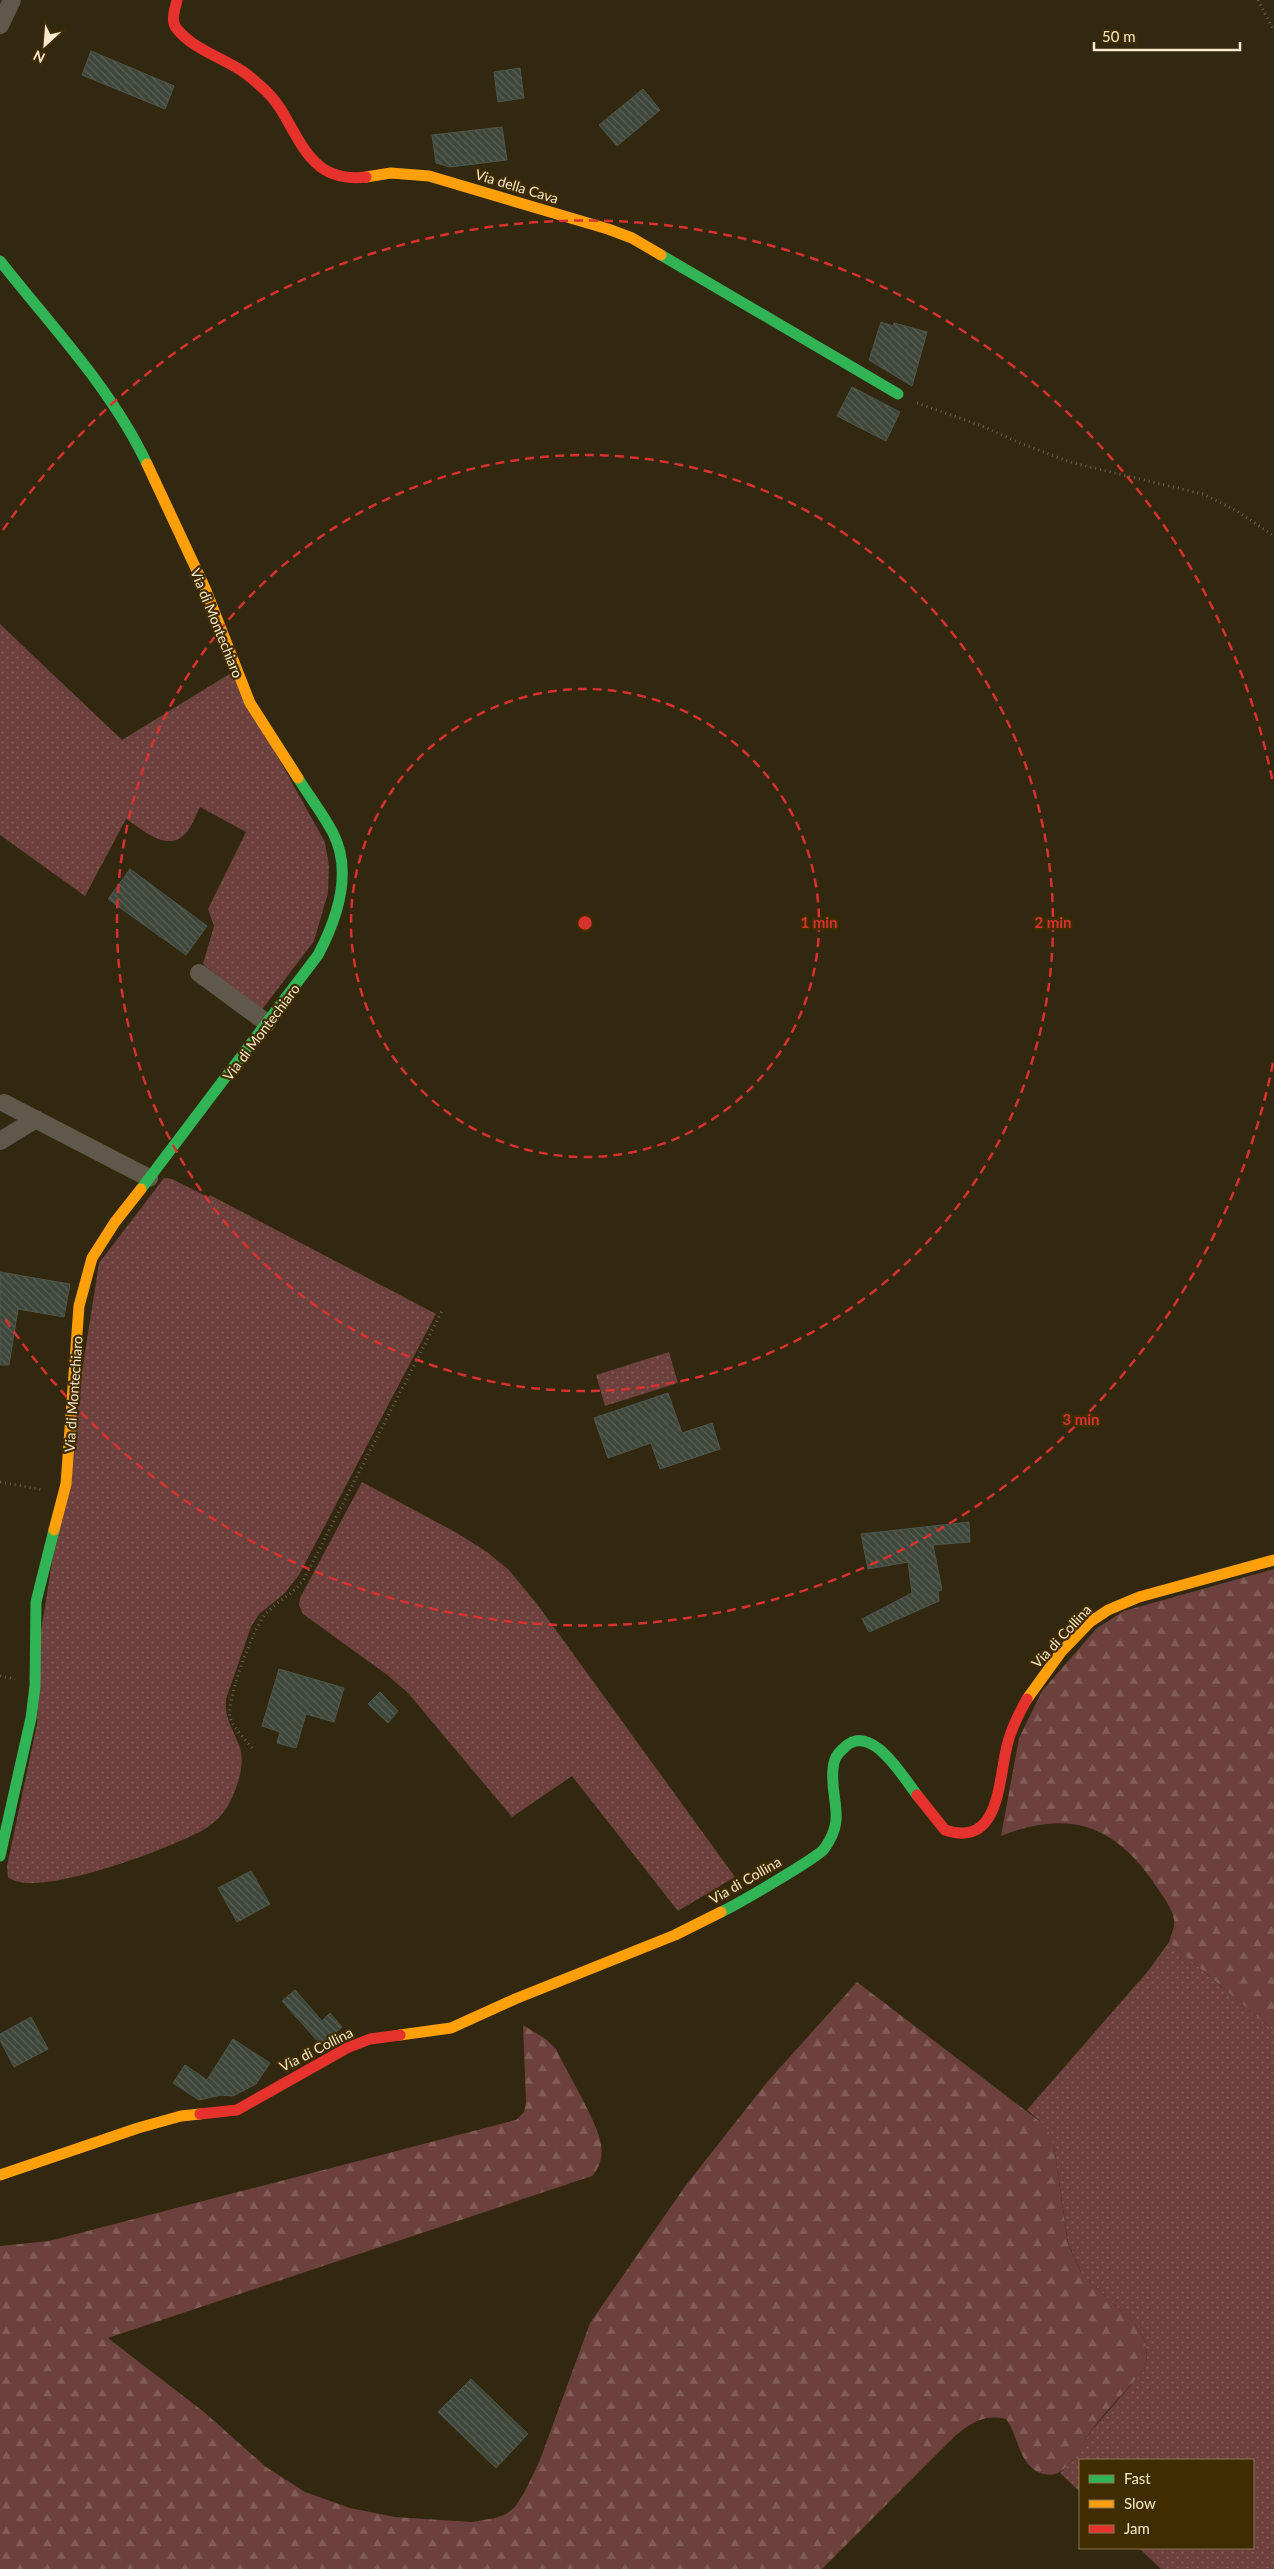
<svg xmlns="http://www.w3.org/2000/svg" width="1274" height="2569" viewBox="0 0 1274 2569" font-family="Lato,sans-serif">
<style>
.grass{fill:url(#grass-dots)}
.forest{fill:url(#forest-firs)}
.building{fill:url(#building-back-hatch);stroke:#4d574e}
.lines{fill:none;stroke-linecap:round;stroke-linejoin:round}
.path{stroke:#6a6256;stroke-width:3;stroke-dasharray:1 4;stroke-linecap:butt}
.street{stroke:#5f584b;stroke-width:18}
.fast{stroke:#30b455;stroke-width:11}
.slow{stroke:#ff9f0a;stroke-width:11}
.jam{stroke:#e5322d;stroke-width:11}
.ring{fill:none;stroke:#d83230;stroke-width:2.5;stroke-dasharray:9 6}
.labels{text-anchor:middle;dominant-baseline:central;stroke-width:4.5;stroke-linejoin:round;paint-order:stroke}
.street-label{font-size:14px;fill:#f8e8cd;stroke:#402c01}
.centre{fill:#d83230;stroke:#402c01;stroke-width:2.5}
.ring-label{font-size:15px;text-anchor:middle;font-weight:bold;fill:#d83230;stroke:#402c01;stroke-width:4.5;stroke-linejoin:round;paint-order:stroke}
</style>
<defs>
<pattern id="grass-dots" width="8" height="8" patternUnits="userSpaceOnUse" patternTransform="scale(1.25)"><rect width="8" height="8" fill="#6c403c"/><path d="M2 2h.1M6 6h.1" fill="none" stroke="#825c57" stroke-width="1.8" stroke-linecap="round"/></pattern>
<pattern id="forest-firs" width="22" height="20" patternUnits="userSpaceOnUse" patternTransform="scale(1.25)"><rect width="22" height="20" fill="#6c403c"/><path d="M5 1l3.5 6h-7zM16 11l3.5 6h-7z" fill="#825c57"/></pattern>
<pattern id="building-back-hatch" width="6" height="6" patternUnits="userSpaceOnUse" patternTransform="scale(1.25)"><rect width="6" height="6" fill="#3e463a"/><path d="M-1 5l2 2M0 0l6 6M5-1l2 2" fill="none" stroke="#5b6155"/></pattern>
</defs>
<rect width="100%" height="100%" fill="#32270f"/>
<path class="grass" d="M0,624L122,740L231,673L325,842L329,866L328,893L314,941L261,1011L203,964L214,926L208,909L246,832L200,807C196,815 191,828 185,834C167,853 142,829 126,819L85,896L0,835Z
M164,1178L172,1179L208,1197L210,1195L436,1314L299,1575L284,1594L259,1614L251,1627L226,1699C224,1718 233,1729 239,1745C246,1762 238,1785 231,1800C225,1813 215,1823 203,1830C173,1847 35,1901 8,1877L7,1866L37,1724L40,1638L99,1263Z
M669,1352L678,1383L605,1406L596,1375Z
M362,1482L457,1533L487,1552L509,1570L537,1604L735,1877L678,1911L572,1776L512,1817L408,1693L386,1674L303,1614L299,1605L300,1598Z
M1169,1942L1274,2031V2569H1161L1139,2548H1253V2460H1080V2492L1060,2473L1072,2461L1091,2431L1144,2370C1150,2353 1146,2341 1137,2326L1082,2274L1068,2243L1054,2146L1039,2120L1027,2110L1148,1971Z"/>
<path class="forest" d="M1274,1569V2031L1169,1942C1171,1935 1175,1927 1174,1920C1172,1908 1164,1898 1158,1889C1138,1858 1111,1829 1072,1824C1049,1821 1023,1827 1001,1836L1019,1738L1042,1691L1097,1628L1124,1611Z
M857,1982L1046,2126L1054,2146L1068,2244L1082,2274L1137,2326C1146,2341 1150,2353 1144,2370C1127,2390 1107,2409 1091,2431C1082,2444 1075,2462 1061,2471C1054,2477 1044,2475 1036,2471C1018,2460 1018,2435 1006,2419C983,2414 971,2423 954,2437L822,2569H0V2246L49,2241L516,2120L524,2112L526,2102L523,2025L547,2040L556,2049C567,2073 597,2120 601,2144C603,2155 600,2168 592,2176L108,2338L204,2412L266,2467L305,2492L350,2508L395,2517L472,2522L495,2518L506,2514L515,2507L525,2491L540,2460L590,2323L686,2185L768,2081Z"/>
<path class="building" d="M91,51L174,86L165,109L82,75Z
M520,68L524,98L498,102L494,72Z
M643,89L660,110L617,146L599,125Z
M502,127L507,160L450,167L436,163L432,135Z
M881,322L893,326L894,323L927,332L912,386L869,360Z
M852,387L900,412L886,441L837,416Z
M130,869L207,926L186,955L108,899Z
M0,1272L70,1284L64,1317L18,1309L9,1365H0Z
M668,1393L682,1433L712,1423L720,1449L660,1469L651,1443L608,1458L594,1418Z
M969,1522L970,1542L933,1545L942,1590L938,1591L939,1601L869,1632L862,1619L912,1593L908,1562L868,1569L861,1534Z
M279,1669L344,1688L334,1722L306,1714L296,1748L277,1743L280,1732L262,1726Z
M380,1692L398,1711L388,1723L368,1704Z
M251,1871L270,1904L237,1922L218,1888Z
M295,1990L322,2021L330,2013L342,2027L321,2045L282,2001Z
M31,2017L48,2049L14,2067L0,2040V2034Z
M233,2039L270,2063L256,2084L233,2096L221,2095L199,2100L173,2083L185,2065L207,2080Z
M471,2379L528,2434L496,2468L438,2412Z"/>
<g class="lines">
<path class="path" d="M1258,0L1274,31
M917,403L982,426L1022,444L1073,463L1203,494L1237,511L1274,536
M0,1482L44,1490
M0,1676L15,1679
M252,1748C245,1739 233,1728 230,1717C226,1701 253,1629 264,1616C276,1601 293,1595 304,1579L443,1309"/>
<path class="street" d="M0,25L12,0
M199,973L267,1023
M4,1103L149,1178
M0,1141L36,1119"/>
<path class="fast" d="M661,255L898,394
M0,261C51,326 112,389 147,464
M141,1189L318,955C337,919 353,872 333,833C323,814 309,796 298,778
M0,1856L31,1718L35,1686L36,1602L54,1530
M721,1912C736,1905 817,1858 824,1849C847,1818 830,1801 833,1769C834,1758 837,1754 845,1747C871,1722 903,1777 917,1795"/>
<path class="slow" d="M366,177L391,173L429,176L608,229L632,238L661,255
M147,464L205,588L250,703L298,778
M54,1530L66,1484L79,1306L92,1258L115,1222L141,1189
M1027,1699L1061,1652L1090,1622L1108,1610L1139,1597L1274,1560
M400,2035L451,2028L515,1999L675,1935L721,1912
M0,2175L138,2128L181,2116L200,2114"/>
<path class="jam" d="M177,0C175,10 170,21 177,29C193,49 221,57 242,71C250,76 258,84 265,90C290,113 296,151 325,170C337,177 353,179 366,177
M917,1795L945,1830C1002,1849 998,1776 1008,1742C1012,1727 1019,1713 1027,1699
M200,2114L237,2110L347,2048L370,2039L400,2035"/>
</g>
<g class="ring">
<circle cx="585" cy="923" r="234"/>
<circle cx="585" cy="923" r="468"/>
<path d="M1273 1063A702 702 0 0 1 3 1316M3 530A702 702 0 0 1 1273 783"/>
</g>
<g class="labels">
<g class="street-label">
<text transform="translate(517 186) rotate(17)">Via della Cava</text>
<text transform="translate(217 623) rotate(68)">Via di Montechiaro</text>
<text transform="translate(261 1032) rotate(-53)">Via di Montechiaro</text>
<text transform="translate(73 1394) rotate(-86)">Via di Montechiaro</text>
<text transform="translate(1061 1636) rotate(-47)">Via di Collina</text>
<text transform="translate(745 1880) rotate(-30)">Via di Collina</text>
<text transform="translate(316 2049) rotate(-27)">Via di Collina</text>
</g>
</g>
<circle cx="585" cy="923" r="8" class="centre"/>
<g class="ring-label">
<text x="819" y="928">1 min</text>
<text x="1053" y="928">2 min</text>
<text x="1081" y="1425">3 min</text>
</g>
<rect x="1079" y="2459" width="175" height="90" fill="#402c01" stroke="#8a7753"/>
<rect x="1089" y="2475" width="25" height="8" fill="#30b455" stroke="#8a7753"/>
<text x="1124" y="2484" font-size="15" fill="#f8e8cd">Fast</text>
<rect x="1089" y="2500" width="25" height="8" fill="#ff9f0a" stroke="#8a7753"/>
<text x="1124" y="2509" font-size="15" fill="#f8e8cd">Slow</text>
<rect x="1089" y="2525" width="25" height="8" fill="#e5322d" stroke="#8a7753"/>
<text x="1124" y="2534" font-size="15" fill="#f8e8cd">Jam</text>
<g transform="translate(45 45) rotate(206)" stroke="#402c01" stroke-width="4" paint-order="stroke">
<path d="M0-4L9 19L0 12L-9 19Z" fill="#f8e8cd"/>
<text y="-8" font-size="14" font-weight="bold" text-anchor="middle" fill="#f8e8cd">N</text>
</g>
<path d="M1094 42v8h146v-8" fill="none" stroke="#f8e8cd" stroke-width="2.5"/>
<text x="1102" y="42" font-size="15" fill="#f8e8cd" stroke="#402c01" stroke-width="4" paint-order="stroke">50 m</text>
</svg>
